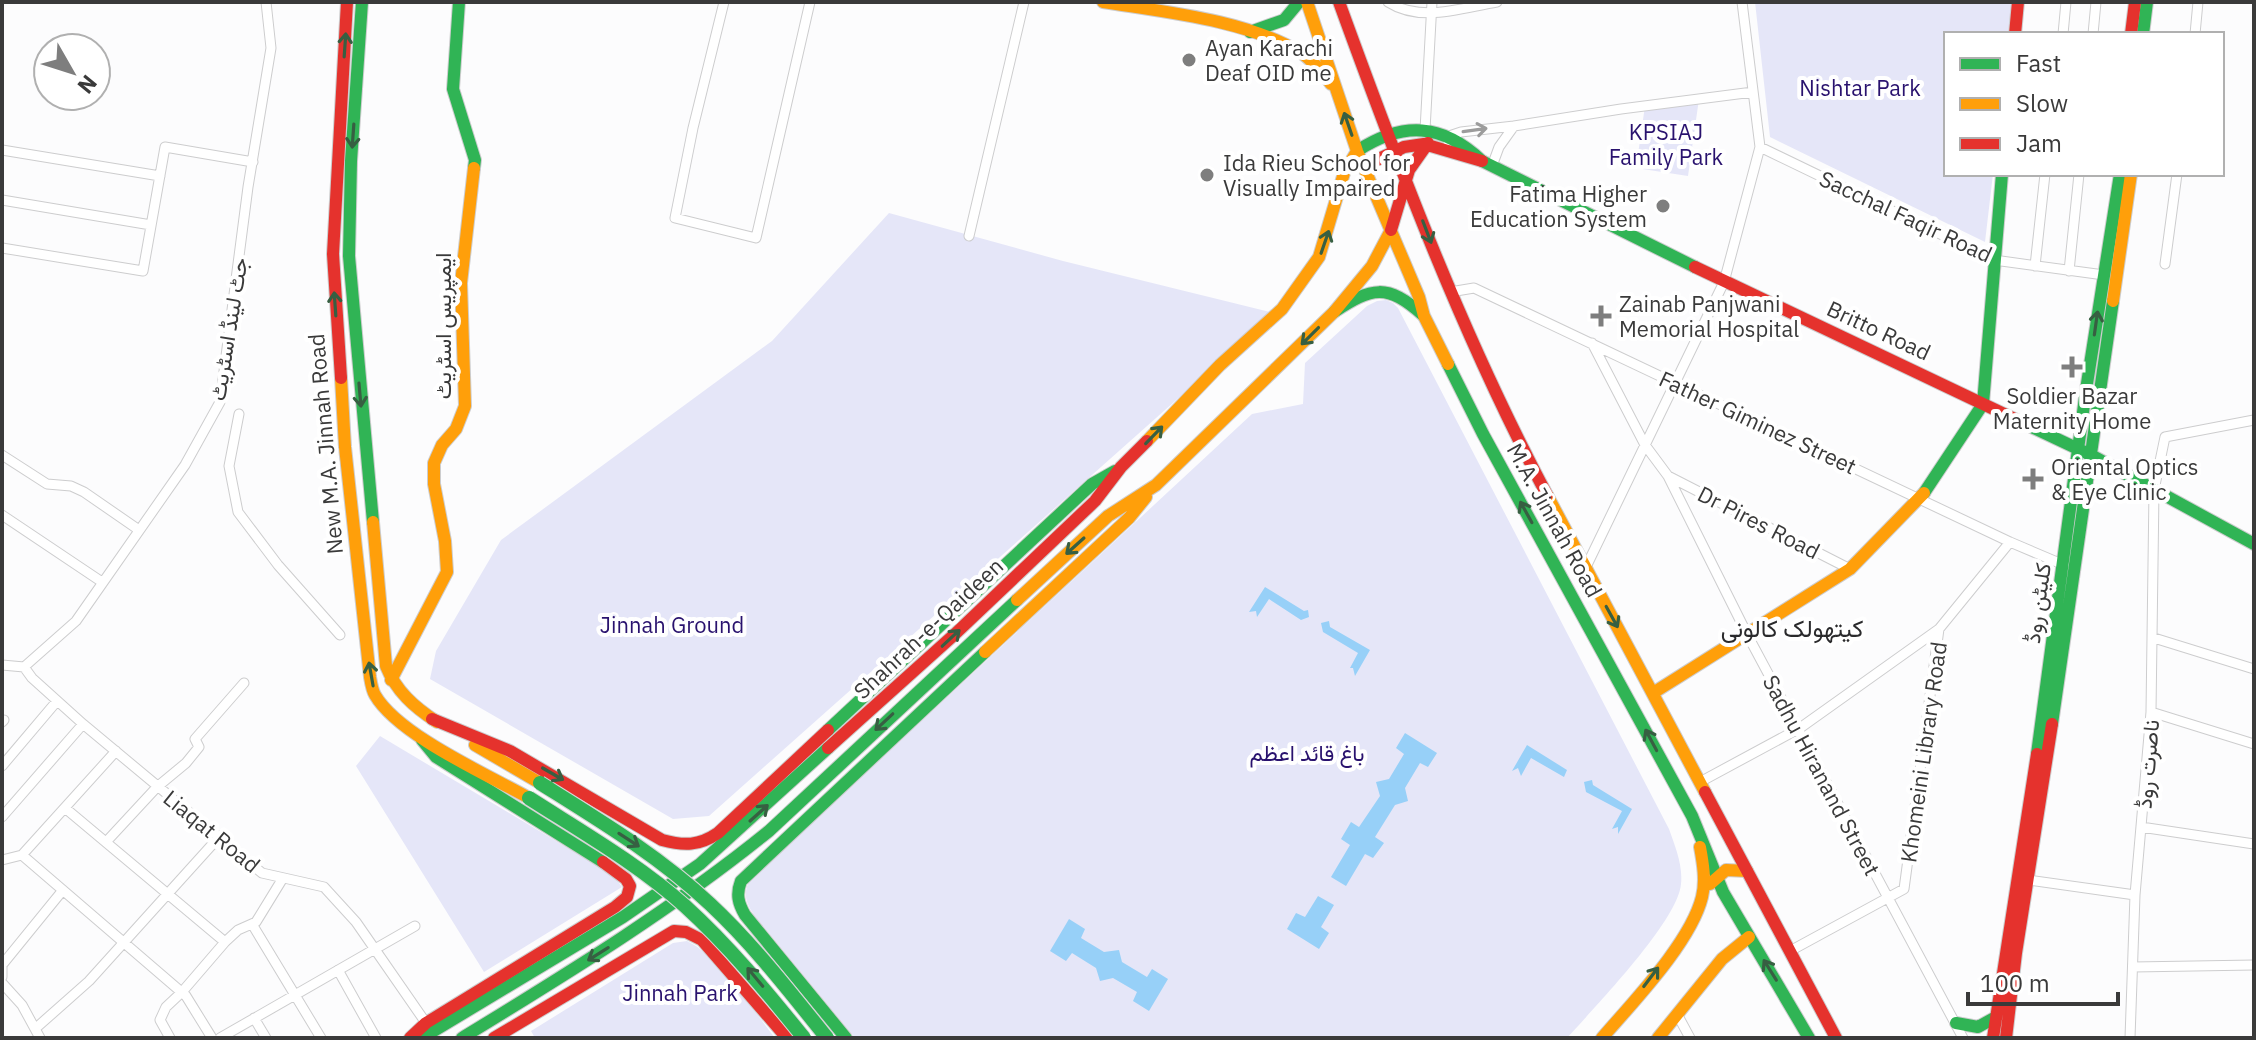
<svg xmlns="http://www.w3.org/2000/svg" width="2256" height="1040" viewBox="0 0 2256 1040" font-family="'IBM Plex Sans',Vazirmatn,sans-serif">
<style>
.green{fill:#e5e6f8}
.water{fill:#97d0f8}
.lines{fill:none;stroke-linecap:round;stroke-linejoin:round}
.street-casing{stroke:#cdcdce;stroke-width:11}
.fast-casing{stroke:#cdcdce;stroke-width:14}
.slow-casing{stroke:#cdcdce;stroke-width:14}
.jam-casing{stroke:#cdcdce;stroke-width:14}
.street{stroke:#fff;stroke-width:9}
.fast{stroke:#30b455;stroke-width:12}
.slow{stroke:#ff9f0a;stroke-width:12}
.jam{stroke:#e5322d;stroke-width:12}
.fast-bridge-casing{stroke:#d7d7d7;stroke-width:16;stroke-linecap:butt}
.fast-bridge{stroke:#30b455;stroke-width:14}
.oneway{stroke:#375f42}
.oneway2{stroke:#9c9c9c}
.poi-dot{fill:#7e7e7e;stroke:#fff;stroke-width:3}
.labels{text-anchor:middle;dominant-baseline:central;stroke-width:8;stroke-linejoin:round;paint-order:stroke}
.poi-label{font-size:22px;fill:#3a3a3a;stroke:#fff;text-anchor:start}
.park-label{font-size:22px;fill:#29126e;stroke:#fff}
.street-label{font-size:22px;fill:#3a3a3a;stroke:#fff}
.neighbourhood-label{font-size:24px;fill:#2a2a2c;stroke:#fff}
</style>
<rect width="100%" height="100%" fill="#fcfcfd"/>
<path class="green" d="M1755,2H2012L2008,34H1946V174H1993L1985,242L1770,137Z
M1699,99L1688,176L1636,168L1645,106Z
M889,213L1063,261L1274,313L709,816L673,819L430,679L436,651L501,540L772,341Z
M1386,300L1393,303L1398,308L1669,829C1675,846 1683,865 1681,884C1678,921 1594,1008 1567,1038H855L754,915C746,903 743,895 749,881L1252,414L1303,404L1305,363L1367,306L1377,301Z
M380,736L613,875L622,887L484,972L356,766Z
M687,941C721,957 751,1008 775,1038H535L531,1031L673,943Z"/>
<path class="water" d="M1265,587L1304,611L1308,610L1309,617L1301,620L1269,599L1257,617L1256,611L1249,612Z
M1329,621L1330,627L1370,650L1355,676L1353,668H1350L1358,653L1323,632L1321,623Z
M1405,733L1437,753L1428,767L1420,763L1405,788L1408,801L1395,805L1375,837L1384,843L1373,858L1365,854L1346,886L1331,877L1350,845L1341,839L1351,822L1359,827L1380,796L1376,782L1389,779L1404,754L1396,748Z
M1527,745L1567,770L1564,777L1531,758L1521,776L1518,768L1512,771Z
M1592,780L1593,785L1632,809L1618,834V827L1612,829L1622,811L1586,792L1584,782Z
M1318,896L1334,905L1321,927L1329,933L1319,949L1287,929L1296,913L1305,917Z
M1069,919L1085,929L1081,938L1104,952L1119,950L1122,962L1147,977L1152,969L1168,979L1149,1011L1133,1001L1137,992L1113,978L1100,981L1096,968L1072,953L1066,961L1050,951Z"/>
<g class="lines">
<defs>
<path id="street" d="M724,2L693,128L675,218L756,238L810,2
M1388,2C1421,23 1461,8 1497,2
M2063,34L2066,2
M2093,34L2096,2
M2195,34L2198,2
M1425,130L1432,2
M1448,141L1452,135L1461,132L1514,126L1621,109L1753,92
M1760,147L1994,260L2104,275
M2,150L160,176
M1492,166L1499,147L1514,126
M2,200L151,225
M969,236L1024,2
M2,248L143,271L165,147L253,162
M2165,264L2177,174
M2035,266L2045,174
M2069,271L2079,174
M1450,292L1474,288L2010,542L2064,565
M1592,343L1645,445L1668,476L1748,636L1963,1038
M239,414L229,466L238,512L278,565L340,635
M2,455L47,484L71,486L84,492L139,530
M1668,476L1850,569
M2,515L102,582
M1585,569L1724,282L1760,147L1742,2
M2154,638L2254,669
M2,665L24,667L76,621L185,465L220,402L248,187L271,48L266,2
M24,667L32,678L83,724L262,873L324,887L356,922L426,1023
M2151,712L2254,744
M2,722L4,720
M2,766L57,701
M1700,782L1800,728L1939,629L2010,542
M65,808L225,942
M2,817L83,724
M2141,827L2254,844
M106,842L157,787L186,763L199,747L195,739L244,683
M22,855L186,996L212,1038
M22,855L116,751
M2,860L22,855
M2028,880L2135,895
M252,924L321,1038
M1790,951L1904,889L1939,629
M2133,967L2254,965
M338,970L376,1038
M2,977V965L63,890
M2,983L22,1005L40,1038
M1677,1014L1690,1038
M254,1018L266,1038
M36,1028L89,981L219,837
M170,1038L160,1020L166,1007L182,992L225,942L238,930L256,922L283,878
M220,1038L415,926
M2130,1038L2135,895L2151,712L2154,490L2165,437L2254,420"/>
<path id="fast" d="M362,2L351,161L349,256L373,522
M459,2L453,89L475,160L474,168
M1250,32L1284,20L1299,2
M2143,34L2147,2
M1357,151C1403,121 1442,123 1482,161L1695,267
M1334,312C1372,287 1387,283 1423,315
M1448,364L1483,434L1692,816L1723,892L1809,1038
M2023,423L2091,455L2254,544
M1924,493L1983,404L2002,174
M2052,724L2113,301
M828,730L1092,484L1115,471
M422,740L436,757L603,862
M2037,754L2086,390L2120,174
M1956,1023L1978,1027L1996,1017
M422,1038L623,917L700,864L828,748
M462,1038C568,973 673,909 769,831L1017,600
M846,1038L745,915C738,903 736,894 741,881L985,652"/>
<path id="slow" d="M1103,2C1165,12 1247,20 1301,53C1313,60 1322,73 1331,84
M1307,2L1357,151L1419,297L1424,316L1448,364
M2113,301L2131,174
M341,378L345,447L370,677C371,683 372,690 375,695C398,735 488,775 529,798
M1147,441L1220,365L1282,309L1319,257L1344,173L1357,151
M1547,495L1705,792
M373,522L386,666C396,691 414,707 437,722
M1017,600L1108,516L1156,485L1334,312L1372,266L1391,230
M985,652L1129,518L1146,497
M391,680L447,572L445,541L434,484V463L442,445L456,429L465,406L461,283L474,168
M1653,693L1850,569L1924,493
M475,745L540,783
M1710,884L1726,870L1747,871
M1602,1038C1633,1002 1691,942 1702,897C1706,881 1703,863 1700,847
M1658,1038L1722,959L1749,937"/>
<path id="jam" d="M1339,2C1400,170 1463,337 1547,495
M2015,34L2018,2
M2131,34L2135,2
M1364,166L1404,147L1424,144L1482,161
M1391,230L1409,170L1428,143
M1695,267L2023,423
M341,378L333,254L347,2
M432,719L510,751L662,840C684,846 699,846 718,833L828,730
M828,748L955,634L1095,501L1121,467L1147,441
M1705,792L1836,1038
M410,1038L426,1023L615,907L627,897L630,886L626,879L603,862
M494,1038L674,931L686,932L702,940L787,1038
M1993,1038L2037,754
M2006,1038L2016,953L2052,724"/>
</defs>
<use href="#street" class="street-casing"/>
<use href="#fast" class="fast-casing"/>
<use href="#slow" class="slow-casing"/>
<use href="#jam" class="jam-casing"/>
<use href="#street" class="street"/>
<use href="#fast" class="fast"/>
<use href="#slow" class="slow"/>
<use href="#jam" class="jam"/>
<defs>
<path id="fast-bridge" d="M540,783C599,820 659,856 710,904C753,944 790,992 827,1038
M529,798C582,832 638,864 685,906C729,946 767,992 804,1038"/>
</defs>
<use href="#fast-bridge" class="fast-bridge-casing"/>
<use href="#fast-bridge" class="fast-bridge"/>
</g>
<defs><path id="oneway-shaft" d="M-6 0H5M1.5-3L5.5 0L1.5 3" fill="none" stroke-width="1.6" stroke-linecap="round" stroke-linejoin="round" transform="scale(2)"/></defs>
<g class="oneway">
<use href="#oneway-shaft" transform="translate(345 45) rotate(-86)"/>
<use href="#oneway-shaft" transform="translate(1348 124) rotate(-109)"/>
<use href="#oneway-shaft" transform="translate(353 136) rotate(94)"/>
<use href="#oneway-shaft" transform="translate(1427 232) rotate(69)"/>
<use href="#oneway-shaft" transform="translate(1325 242) rotate(-71)"/>
<use href="#oneway-shaft" transform="translate(335 304) rotate(-94)"/>
<use href="#oneway-shaft" transform="translate(2096 323) rotate(-82)"/>
<use href="#oneway-shaft" transform="translate(1310 336) rotate(135)"/>
<use href="#oneway-shaft" transform="translate(360 395) rotate(85)"/>
<use href="#oneway-shaft" transform="translate(1154 435) rotate(-46)"/>
<use href="#oneway-shaft" transform="translate(1526 512) rotate(-119)"/>
<use href="#oneway-shaft" transform="translate(1075 546) rotate(138)"/>
<use href="#oneway-shaft" transform="translate(1612 617) rotate(61)"/>
<use href="#oneway-shaft" transform="translate(951 638) rotate(-43)"/>
<use href="#oneway-shaft" transform="translate(371 674) rotate(-100)"/>
<use href="#oneway-shaft" transform="translate(884 722) rotate(137)"/>
<use href="#oneway-shaft" transform="translate(1651 740) rotate(-118)"/>
<use href="#oneway-shaft" transform="translate(553 774) rotate(30)"/>
<use href="#oneway-shaft" transform="translate(759 813) rotate(-42)"/>
<use href="#oneway-shaft" transform="translate(629 840) rotate(33)"/>
<use href="#oneway-shaft" transform="translate(598 954) rotate(148)"/>
<use href="#oneway-shaft" transform="translate(1770 970) rotate(-122)"/>
<use href="#oneway-shaft" transform="translate(755 977) rotate(-130)"/>
<use href="#oneway-shaft" transform="translate(1651 977) rotate(-53)"/>
</g>
<use class="oneway2" href="#oneway-shaft" transform="translate(1475 130) rotate(-8)"/>
<g class="poi-dot">
<circle cx="1189" cy="60" r="8"/>
<circle cx="1207" cy="175" r="8"/>
<circle cx="1663" cy="206" r="8"/>
<path d="M1597 304h8v8h8v8h-8v8h-8v-8h-8v-8h8z"/>
<path d="M2068 355h8v8h8v8h-8v8h-8v-8h-8v-8h8z"/>
<path d="M2029 467h8v8h8v8h-8v8h-8v-8h-8v-8h8z"/>
</g>
<g class="labels">
<g class="poi-label">
<text x="1205" y="47">Ayan Karachi<tspan x="1205" dy="25">Deaf OID me</tspan></text>
<text x="1223" y="162">Ida Rieu School for<tspan x="1223" dy="25">Visually Impaired</tspan></text>
<text x="1647" y="193" text-anchor="end">Fatima Higher<tspan x="1647" dy="25">Education System</tspan></text>
<text x="1619" y="303">Zainab Panjwani<tspan x="1619" dy="25">Memorial Hospital</tspan></text>
<text x="2072" y="395" text-anchor="middle">Soldier Bazar<tspan x="2072" dy="25">Maternity Home</tspan></text>
<text x="2051" y="466">Oriental Optics<tspan x="2051" dy="25">&amp; Eye Clinic</tspan></text>
</g>
<g class="park-label">
<text x="1860" y="87">Nishtar Park</text>
<text x="1666" y="131">KPSIAJ<tspan x="1666" dy="25">Family Park</tspan></text>
<text x="672" y="624">Jinnah Ground</text>
<text x="1307" y="752">باغ قائد اعظم</text>
<text x="680" y="992">Jinnah Park</text>
</g>
<g class="street-label">
<text transform="translate(1906 216) rotate(25)">Sacchal Faqir Road</text>
<text transform="translate(442 326) rotate(-90)">ایمپریس اسٹریٹ</text>
<text transform="translate(228 329) rotate(-81)">جٹ لینڈ اسٹریٹ</text>
<text transform="translate(1879 330) rotate(25)">Britto Road</text>
<text transform="translate(1758 422) rotate(25)">Father Giminez Street</text>
<text transform="translate(325 444) rotate(-95)">New M.A. Jinnah Road</text>
<text transform="translate(1555 520) rotate(61)">M.A. Jinnah Road</text>
<text transform="translate(1759 522) rotate(27)">Dr Pires Road</text>
<text transform="translate(2037 603) rotate(-82)">کلیٹن روڈ</text>
<text transform="translate(928 628) rotate(-43)">Shahrah-e-Qaideen</text>
<text transform="translate(1923 752) rotate(-82)">Khomeini Library Road</text>
<text transform="translate(2147 764) rotate(-85)">ناصرت روڈ</text>
<text transform="translate(1822 775) rotate(62)">Sadhu Hiranand Street</text>
<text transform="translate(212 831) rotate(39)">Liaqat Road</text>
</g>
<g class="neighbourhood-label">
<text x="1792" y="628">کیتھولک کالونی</text>
</g>
</g>
<rect width="2256" height="1040" fill="none" stroke="#3a3a3a" stroke-width="8"/>
<rect x="1944" y="32" width="280" height="144" fill="#ffffff" stroke="#b0b0b0" stroke-width="2"/>
<rect x="1960" y="58" width="40" height="12" fill="#30b455" stroke="#b0b0b0" stroke-width="2"/>
<text x="2016" y="72" font-size="24" fill="#3a3a3a">Fast</text>
<rect x="1960" y="98" width="40" height="12" fill="#ff9f0a" stroke="#b0b0b0" stroke-width="2"/>
<text x="2016" y="112" font-size="24" fill="#3a3a3a">Slow</text>
<rect x="1960" y="138" width="40" height="12" fill="#e5322d" stroke="#b0b0b0" stroke-width="2"/>
<text x="2016" y="152" font-size="24" fill="#3a3a3a">Jam</text>
<g transform="translate(72 72) rotate(129)"><circle r="38" fill="#ffffff" stroke="#b0b0b0" stroke-width="2"/>
<path d="M0-6L14 30L0 20L-14 30Z" fill="#7e7e7e"/>
<text y="-12" font-size="22" font-weight="bold" text-anchor="middle" fill="#3a3a3a">N</text>
</g>
<path d="M1968 992v12h150v-12" fill="none" stroke="#3a3a3a" stroke-width="4"/>
<text x="1980" y="992" font-size="24" fill="#3a3a3a" stroke="#ffffff" stroke-width="6" paint-order="stroke">100 m</text>
</svg>
